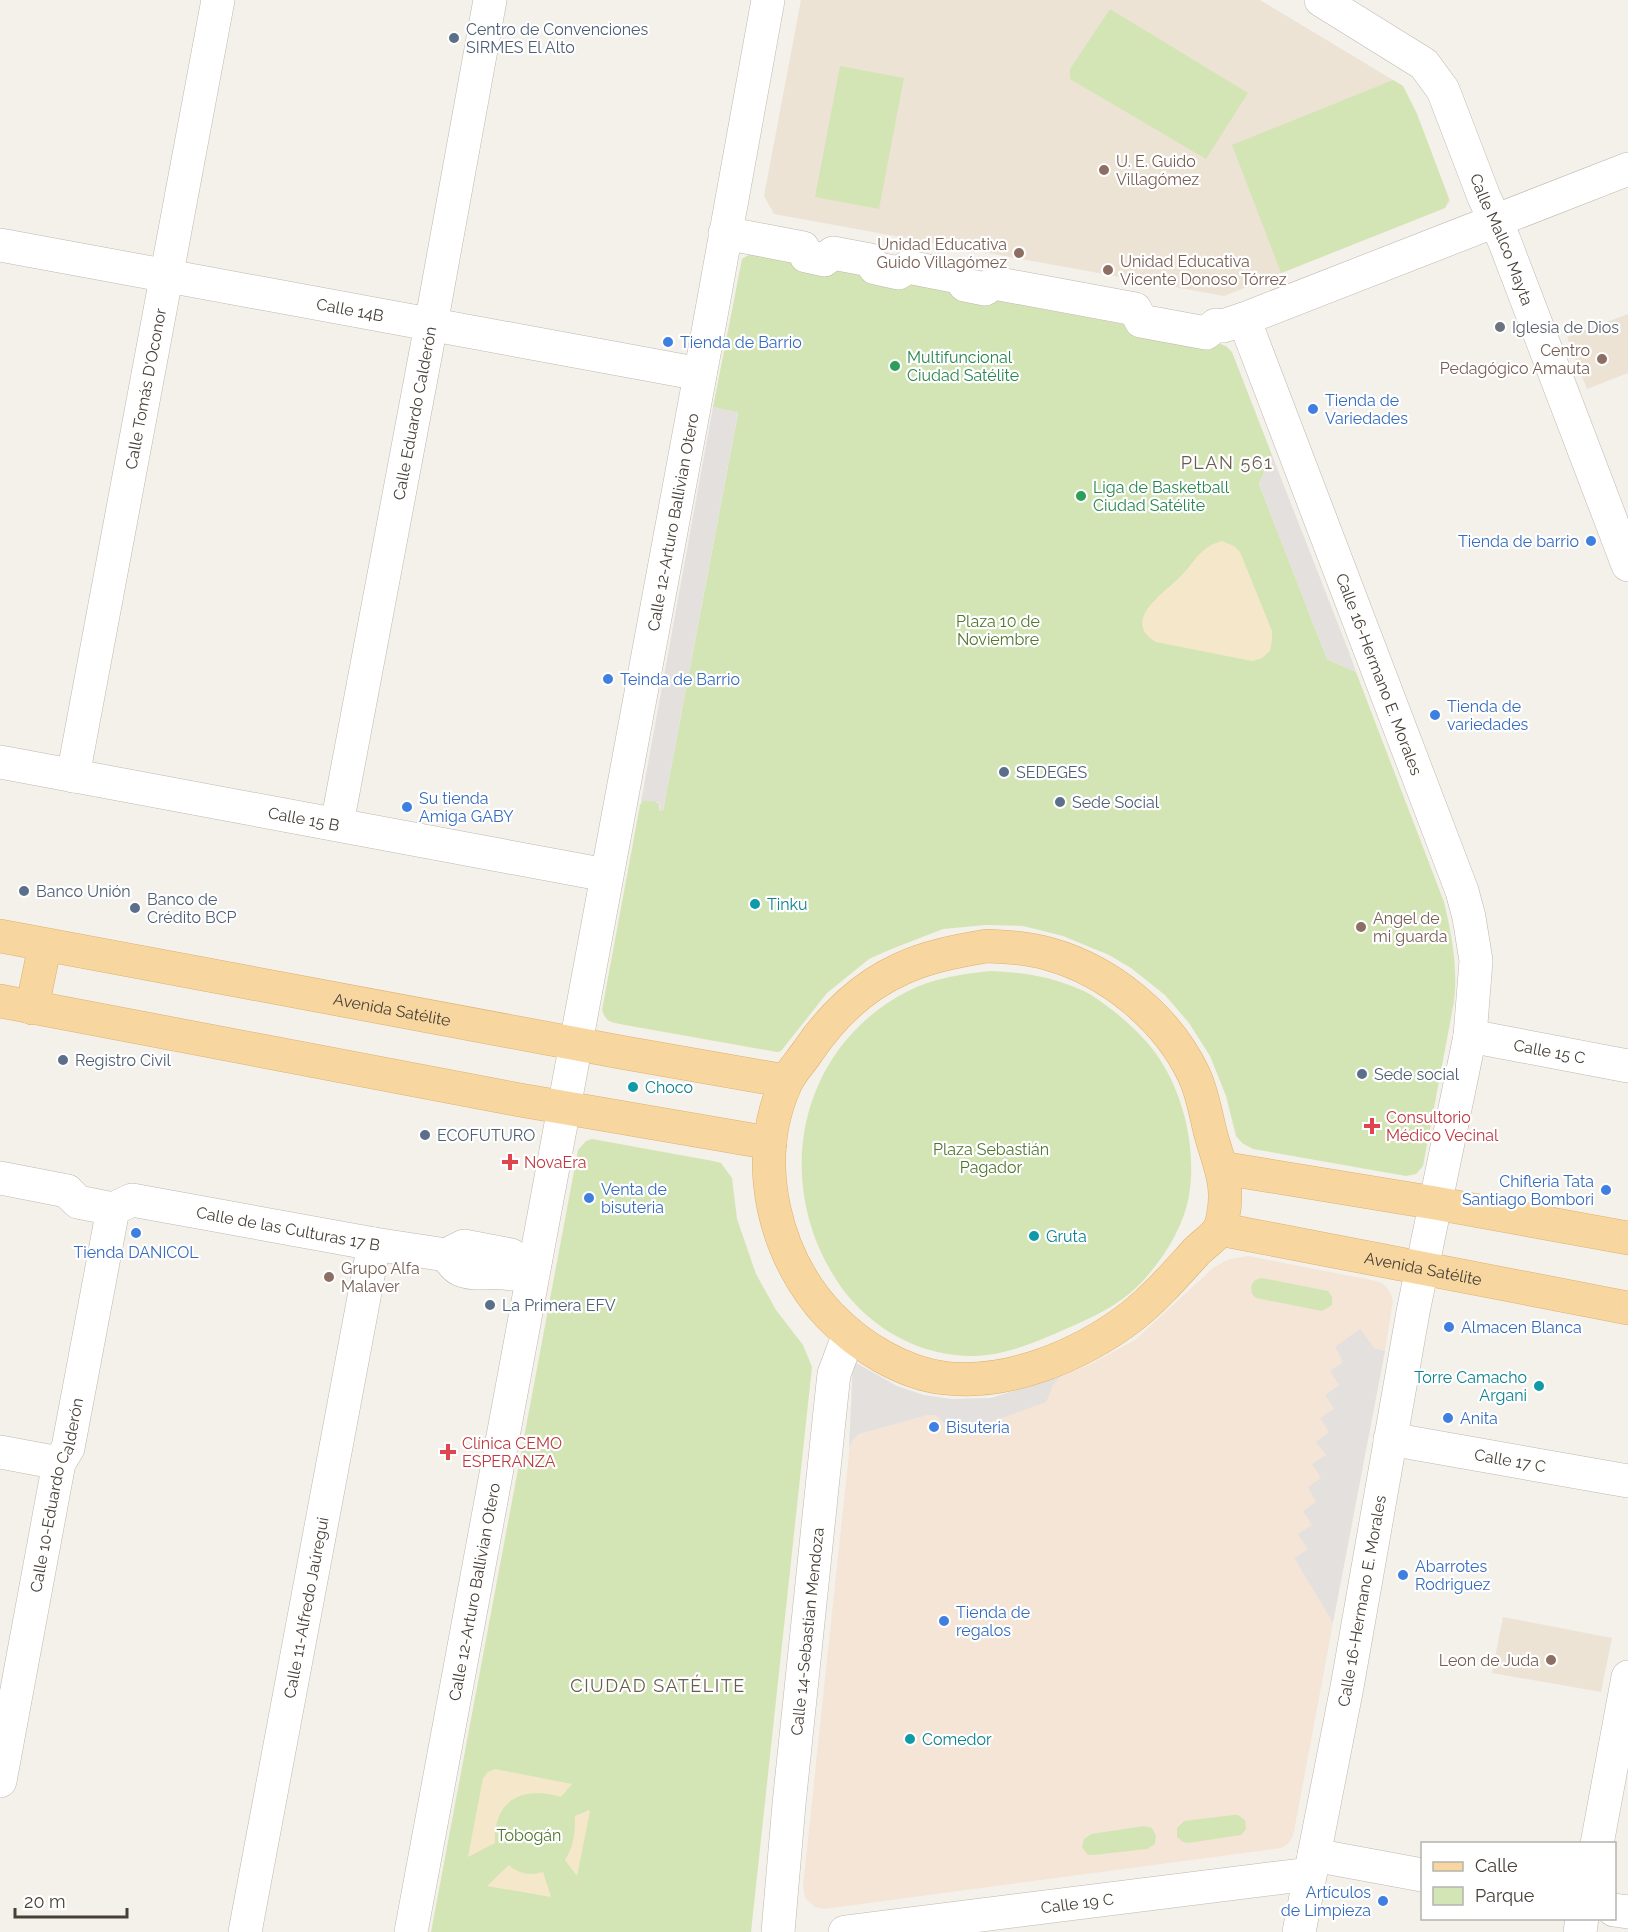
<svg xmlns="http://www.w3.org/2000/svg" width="1628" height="1932" viewBox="0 0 1628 1932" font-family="Raleway,sans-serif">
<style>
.commercial{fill:#f4e5d7}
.education{fill:#ece3d5}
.green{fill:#d4e5b5}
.sand{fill:#f5e7c9}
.parking{fill:#e3e0de}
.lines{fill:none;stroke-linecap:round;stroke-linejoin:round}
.minor-casing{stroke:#bfb7ad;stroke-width:34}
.major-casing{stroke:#ddb16f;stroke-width:34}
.minor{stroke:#fff;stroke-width:33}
.major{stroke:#f8d69f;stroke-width:33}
.service-dot{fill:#5c6f8a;stroke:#fff;stroke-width:2}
.education-dot{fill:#8d6e63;stroke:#fff;stroke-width:2}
.worship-dot{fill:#6b7280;stroke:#fff;stroke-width:2}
.shop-dot{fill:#3f7fe0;stroke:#fff;stroke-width:2}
.leisure-dot{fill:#2e9e5b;stroke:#fff;stroke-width:2}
.culture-dot{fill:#0f9aa8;stroke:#fff;stroke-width:2}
.health-dot{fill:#e0444e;stroke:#fff;stroke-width:2}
.labels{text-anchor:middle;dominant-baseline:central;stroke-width:4.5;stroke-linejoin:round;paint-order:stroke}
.service-label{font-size:16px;fill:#4e5e75;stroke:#fff;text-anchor:start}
.education-label{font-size:16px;fill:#785e54;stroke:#fff;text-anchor:start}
.street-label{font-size:16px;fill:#474038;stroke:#fff}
.worship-label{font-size:16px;fill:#5b616d;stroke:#fff;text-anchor:start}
.shop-label{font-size:16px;fill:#366cbe;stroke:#fff;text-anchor:start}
.leisure-label{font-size:16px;fill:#27864d;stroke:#fff;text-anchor:start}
.park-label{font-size:16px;fill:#51762e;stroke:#fff}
.culture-label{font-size:16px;fill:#0d838f;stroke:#fff;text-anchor:start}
.health-label{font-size:16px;fill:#be3a42;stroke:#fff;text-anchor:start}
.neighbourhood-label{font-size:18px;letter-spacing:1.5px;fill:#6a5d50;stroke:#fff}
</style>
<rect width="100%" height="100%" fill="#f4f0ea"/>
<path class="commercial" d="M1248,1256L1376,1281L1382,1283L1389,1290L1393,1300L1385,1351L1374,1348L1343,1362L1339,1385L1325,1395L1334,1409L1321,1478L1308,1549L1294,1558L1333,1623L1293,1836L1288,1844L1281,1848L824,1909L815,1907L805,1898L803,1886L850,1444L859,1434L928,1415H935L959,1434L1045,1402L1053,1385L1061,1376L1089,1365L1135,1340L1213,1268L1227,1260Z"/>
<path class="education" d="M801,0H1260L1403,86L1417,114L1450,201L1445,208L1224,296L774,214L764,196Z
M1628,314V373L1587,389L1567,337Z
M1503,1617L1612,1638L1601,1692L1492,1673Z"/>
<path class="green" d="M1110,9L1248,93L1206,159L1070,79V69Z
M840,66L904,78L879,209L815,197Z
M1393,80L1403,86L1417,114L1449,199L1445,208L1281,273L1232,145Z
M750,254L1213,341L1226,346L1232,352L1272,455L1259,484L1327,659L1356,672L1444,902C1452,936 1458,967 1454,1002L1423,1166L1416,1174L1406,1176L1253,1149L1242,1143L1236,1136L1226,1096L1210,1056L1189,1023L1165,995L1131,968L1109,955L1063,936L1023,926L986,925L943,929L889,950L869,959L827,993L781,1051L777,1052L625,1025C612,1022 607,1024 602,1010L640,805L643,800L655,801L659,804V811H663L738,413L713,407L742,259Z
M990,971C1021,972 1050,976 1079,989C1092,994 1104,1004 1115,1012C1129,1024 1143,1036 1154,1051C1183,1090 1197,1147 1189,1196C1183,1229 1162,1261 1139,1285C1117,1307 1089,1319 1061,1331C1028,1346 991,1360 955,1355C908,1350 865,1322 839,1284C771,1184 797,1048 908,991C934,978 962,974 990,971Z
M592,1139L713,1161L721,1163L732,1178L737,1219L756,1274L776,1310L803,1345L812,1367L751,1932H431L578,1150L586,1141Z
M1262,1278L1328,1291L1332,1297V1305L1322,1311L1256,1298L1252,1294L1251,1286L1255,1280Z
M1233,1815H1238L1245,1820L1246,1829L1241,1835L1188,1843L1183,1842L1177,1837V1828L1184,1821Z
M1144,1826L1152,1828L1156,1836L1155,1844L1147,1849L1093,1855H1088L1082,1847L1084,1839L1091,1834Z"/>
<path class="sand" d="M1222,541L1234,546L1240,552L1272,631V640L1270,651L1262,658L1252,661L1156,642C1121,622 1162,594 1178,579C1195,563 1199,547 1222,541Z
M495,1769L572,1784L561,1797C523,1785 493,1800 495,1843L468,1857L483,1778L488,1772Z
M589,1810L590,1811L577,1876L565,1860C574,1846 575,1833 575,1816Z
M509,1865C519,1874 530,1876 543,1872L551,1897L487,1886Z"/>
<path class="parking" d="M713,407L738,412L663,811H659L660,806L658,802L646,800L641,802Z
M1272,455L1349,652L1356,672L1327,659L1259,484Z
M1360,1329L1374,1348L1385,1351L1333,1623L1294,1558L1308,1549L1298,1534L1312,1525L1303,1511L1316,1502L1308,1487L1321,1478L1312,1464L1326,1455L1316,1442L1329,1432L1320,1418L1334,1409L1325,1395L1339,1385L1330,1371L1343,1362L1335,1347Z
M853,1361L897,1386L924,1395L952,1399L991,1398L1061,1376L1053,1385L1046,1402L958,1434L935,1415H928L859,1434L853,1440L849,1448Z"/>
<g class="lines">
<defs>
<g id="minor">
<path id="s1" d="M1321,0L1424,64L1443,90L1484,197L1504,240L1628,565"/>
<path d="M725,233L803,248L806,256L824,260L833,253L870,260L875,268L898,273L908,267L959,277L965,285L985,289L994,283L1135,309L1141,321L1206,333L1216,325L1223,326L1244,319L1628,169"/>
<path id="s2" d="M0,245L700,374"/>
<path id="s3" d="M1244,319L1462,891L1469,917L1476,961L1470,1036L1413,1312L1347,1687L1299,1932"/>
<path id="s4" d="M0,762L606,875"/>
<path id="s5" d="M73,776L218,0"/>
<path id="s6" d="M337,824L428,341L490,0"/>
<path id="s7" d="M1470,1036L1628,1066"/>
<path d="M0,1178L67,1191"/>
<path id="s8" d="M67,1191L78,1202L113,1209L132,1200L374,1244L446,1255"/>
<path d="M446,1255C450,1259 454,1267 459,1269C476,1277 495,1270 511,1274"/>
<path d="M446,1255L464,1246L511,1255"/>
<path id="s9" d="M1390,1439L1628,1481"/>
<path d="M0,1452L59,1463"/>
<path id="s10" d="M0,1781L53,1495L59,1463L68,1448L113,1209"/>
<path d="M1597,1844L1628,1677"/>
<path d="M1314,1855L1422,1875"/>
<path d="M1614,1910L1628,1912"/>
<path id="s11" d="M245,1932L374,1244"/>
<path id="s12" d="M411,1932L708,332L768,0"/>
<path id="s13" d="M778,1932L789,1804L832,1392L834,1374L849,1334"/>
<path id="s14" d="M845,1932L1310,1874"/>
<path d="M1580,1932L1582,1918"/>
</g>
<g id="major">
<path id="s15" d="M0,936L620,1052L786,1081"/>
<path d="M987,946C1008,947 1029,948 1049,954C1110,971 1167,1018 1194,1075C1204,1096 1206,1119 1213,1142C1221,1168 1229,1188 1223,1216C1222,1220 1222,1225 1220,1229C1214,1238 1202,1245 1195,1253C1175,1275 1155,1298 1131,1317C1081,1355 1008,1386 944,1378C902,1373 859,1346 830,1316C774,1257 751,1162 785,1085C790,1072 801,1062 808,1051C831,1017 863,986 901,969C928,956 958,951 987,946Z"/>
<path d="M0,1001L520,1100L770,1143"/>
<path d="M32,1008L45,945"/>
<path d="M1222,1168L1435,1203L1628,1238"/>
<path id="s16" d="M1219,1229L1628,1308"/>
</g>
</defs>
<use href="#minor" class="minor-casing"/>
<use href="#major" class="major-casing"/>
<use href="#minor" class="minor"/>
<use href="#major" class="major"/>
</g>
<g class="service-dot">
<circle cx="454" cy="38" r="6"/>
<circle cx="1004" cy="772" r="6"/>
<circle cx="1060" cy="802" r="6"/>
<circle cx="24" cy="891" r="6"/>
<circle cx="135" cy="908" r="6"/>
<circle cx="63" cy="1060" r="6"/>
<circle cx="1362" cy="1074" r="6"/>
<circle cx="425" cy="1135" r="6"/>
<circle cx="490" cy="1305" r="6"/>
</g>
<g class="education-dot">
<circle cx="1104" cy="170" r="6"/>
<circle cx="1019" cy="253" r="6"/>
<circle cx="1108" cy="270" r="6"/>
<circle cx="1602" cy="359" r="6"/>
<circle cx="1361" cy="927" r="6"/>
<circle cx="329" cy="1277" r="6"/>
<circle cx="1551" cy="1660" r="6"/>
</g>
<circle class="worship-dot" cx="1500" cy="327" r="6"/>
<g class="shop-dot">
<circle cx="668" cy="342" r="6"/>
<circle cx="1313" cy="409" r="6"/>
<circle cx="1591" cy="541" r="6"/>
<circle cx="608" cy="679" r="6"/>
<circle cx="1435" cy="715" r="6"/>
<circle cx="407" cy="807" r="6"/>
<circle cx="1606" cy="1190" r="6"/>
<circle cx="589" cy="1198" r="6"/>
<circle cx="136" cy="1233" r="6"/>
<circle cx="1449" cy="1327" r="6"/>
<circle cx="1448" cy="1418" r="6"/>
<circle cx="934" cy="1427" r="6"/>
<circle cx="1403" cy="1575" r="6"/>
<circle cx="944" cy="1621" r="6"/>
<circle cx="1383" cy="1901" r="6"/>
</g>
<g class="leisure-dot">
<circle cx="895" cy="366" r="6"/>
<circle cx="1081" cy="496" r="6"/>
</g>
<g class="culture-dot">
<circle cx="755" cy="904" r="6"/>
<circle cx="633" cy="1087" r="6"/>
<circle cx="1034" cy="1236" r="6"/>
<circle cx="1539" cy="1386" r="6"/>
<circle cx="910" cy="1739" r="6"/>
</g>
<g class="health-dot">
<path d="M1369 1117h6v6h6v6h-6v6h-6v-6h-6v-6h6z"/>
<path d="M507 1153h6v6h6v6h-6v6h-6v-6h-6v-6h6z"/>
<path d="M445 1443h6v6h6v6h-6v6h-6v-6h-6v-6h6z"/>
</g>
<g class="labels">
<g class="service-label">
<text x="466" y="29">Centro de Convenciones<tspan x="466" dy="18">SIRMES El Alto</tspan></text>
<text x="1016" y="772">SEDEGES</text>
<text x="1072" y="802">Sede Social</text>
<text x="36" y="891">Banco Unión</text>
<text x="147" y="899">Banco de<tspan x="147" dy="18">Crédito BCP</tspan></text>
<text x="75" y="1060">Registro Civil</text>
<text x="1374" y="1074">Sede social</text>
<text x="437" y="1135">ECOFUTURO</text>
<text x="502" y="1305">La Primera EFV</text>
</g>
<g class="education-label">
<text x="1116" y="161">U. E. Guido<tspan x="1116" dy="18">Villagómez</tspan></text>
<text x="1007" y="244" text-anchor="end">Unidad Educativa<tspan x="1007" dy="18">Guido Villagómez</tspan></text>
<text x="1120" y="261">Unidad Educativa<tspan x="1120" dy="18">Vicente Donoso Tórrez</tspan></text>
<text x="1590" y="350" text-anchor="end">Centro<tspan x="1590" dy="18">Pedagógico Amauta</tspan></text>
<text x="1373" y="918">Angel de<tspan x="1373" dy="18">mi guarda</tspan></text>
<text x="341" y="1268">Grupo Alfa<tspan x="341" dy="18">Malaver</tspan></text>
<text x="1539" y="1660" text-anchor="end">Leon de Juda</text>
</g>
<g class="street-label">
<text stroke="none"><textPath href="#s1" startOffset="314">Calle Mallco Mayta</textPath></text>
<text stroke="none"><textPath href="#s2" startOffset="356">Calle 14B</textPath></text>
<text stroke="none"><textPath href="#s5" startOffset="394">Calle Tomás D'Oconor</textPath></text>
<text stroke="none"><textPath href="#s6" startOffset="418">Calle Eduardo Calderón</textPath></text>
<text stroke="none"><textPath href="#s12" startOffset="1434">Calle 12-Arturo Ballivian Otero</textPath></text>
<text stroke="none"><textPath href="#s3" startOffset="380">Calle 16-Hermano E. Morales</textPath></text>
<text stroke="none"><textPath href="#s4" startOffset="309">Calle 15 B</textPath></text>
<text stroke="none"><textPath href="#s15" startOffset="399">Avenida Satélite</textPath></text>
<text stroke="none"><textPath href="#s7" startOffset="81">Calle 15 C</textPath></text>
<text stroke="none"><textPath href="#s8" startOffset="231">Calle de las Culturas 17 B</textPath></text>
<text stroke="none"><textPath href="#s16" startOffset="208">Avenida Satélite</textPath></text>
<text stroke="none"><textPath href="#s9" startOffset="122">Calle 17 C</textPath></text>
<text stroke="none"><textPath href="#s10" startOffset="292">Calle 10-Eduardo Calderón</textPath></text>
<text stroke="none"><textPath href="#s12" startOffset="346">Calle 12-Arturo Ballivian Otero</textPath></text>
<text transform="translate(1362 1601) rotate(-80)">Calle 16-Hermano E. Morales</text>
<text stroke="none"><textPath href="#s11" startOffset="330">Calle 11-Alfredo Jaúregui</textPath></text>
<text stroke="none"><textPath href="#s13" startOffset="302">Calle 14-Sebastian Mendoza</textPath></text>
<text stroke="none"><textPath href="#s14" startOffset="234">Calle 19 C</textPath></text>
</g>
<g class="worship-label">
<text x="1512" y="327">Iglesia de Dios</text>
</g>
<g class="shop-label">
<text x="680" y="342">Tienda de Barrio</text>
<text x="1325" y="400">Tienda de<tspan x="1325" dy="18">Variedades</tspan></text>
<text x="1579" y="541" text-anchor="end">Tienda de barrio</text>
<text x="620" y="679">Teinda de Barrio</text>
<text x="1447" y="706">Tienda de<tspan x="1447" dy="18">variedades</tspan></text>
<text x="419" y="798">Su tienda<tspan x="419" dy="18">Amiga GABY</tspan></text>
<text x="1594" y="1181" text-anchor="end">Chifleria Tata<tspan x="1594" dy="18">Santiago Bombori</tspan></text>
<text x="601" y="1189">Venta de<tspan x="601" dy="18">bisuteria</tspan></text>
<text x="136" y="1252" text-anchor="middle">Tienda DANICOL</text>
<text x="1461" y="1327">Almacen Blanca</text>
<text x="1460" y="1418">Anita</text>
<text x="946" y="1427">Bisuteria</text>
<text x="1415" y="1566">Abarrotes<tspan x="1415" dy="18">Rodriguez</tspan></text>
<text x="956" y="1612">Tienda de<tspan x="956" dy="18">regalos</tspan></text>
<text x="1371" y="1892" text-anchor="end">Artículos<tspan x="1371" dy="18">de Limpieza</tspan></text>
</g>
<g class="leisure-label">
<text x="907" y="357">Multifuncional<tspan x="907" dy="18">Ciudad Satélite</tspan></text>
<text x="1093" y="487">Liga de Basketball<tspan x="1093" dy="18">Ciudad Satélite</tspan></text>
</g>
<g class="park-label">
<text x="998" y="621">Plaza 10 de<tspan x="998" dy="18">Noviembre</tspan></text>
<text x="991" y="1149">Plaza Sebastián<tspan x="991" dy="18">Pagador</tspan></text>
<text x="529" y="1835">Tobogán</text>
</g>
<g class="culture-label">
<text x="767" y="904">Tinku</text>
<text x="645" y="1087">Choco</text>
<text x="1046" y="1236">Gruta</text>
<text x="1527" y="1377" text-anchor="end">Torre Camacho<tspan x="1527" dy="18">Argani</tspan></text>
<text x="922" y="1739">Comedor</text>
</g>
<g class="health-label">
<text x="1386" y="1117">Consultorio<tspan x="1386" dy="18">Médico Vecinal</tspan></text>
<text x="524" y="1162">NovaEra</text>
<text x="462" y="1443">Clínica CEMO<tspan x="462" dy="18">ESPERANZA</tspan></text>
</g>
<g class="neighbourhood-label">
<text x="1227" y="462">PLAN 561</text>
<text x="658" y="1685">CIUDAD SATÉLITE</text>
</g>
</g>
<rect x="1421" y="1842" width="195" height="78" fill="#ffffff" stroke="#b5b3af" stroke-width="1.5"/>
<rect x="1433" y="1862" width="30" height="9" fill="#f8d69f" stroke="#b5b3af" stroke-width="1.5"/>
<text x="1475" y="1872" font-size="18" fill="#474038">Calle</text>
<rect x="1433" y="1887" width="30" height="18" fill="#d4e5b5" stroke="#b5b3af" stroke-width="1.5"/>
<text x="1475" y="1902" font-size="18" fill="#474038">Parque</text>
<path d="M15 1908v9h112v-9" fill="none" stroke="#474038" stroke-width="3"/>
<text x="24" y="1908" font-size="18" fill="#474038" stroke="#ffffff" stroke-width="4.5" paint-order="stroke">20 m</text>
</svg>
